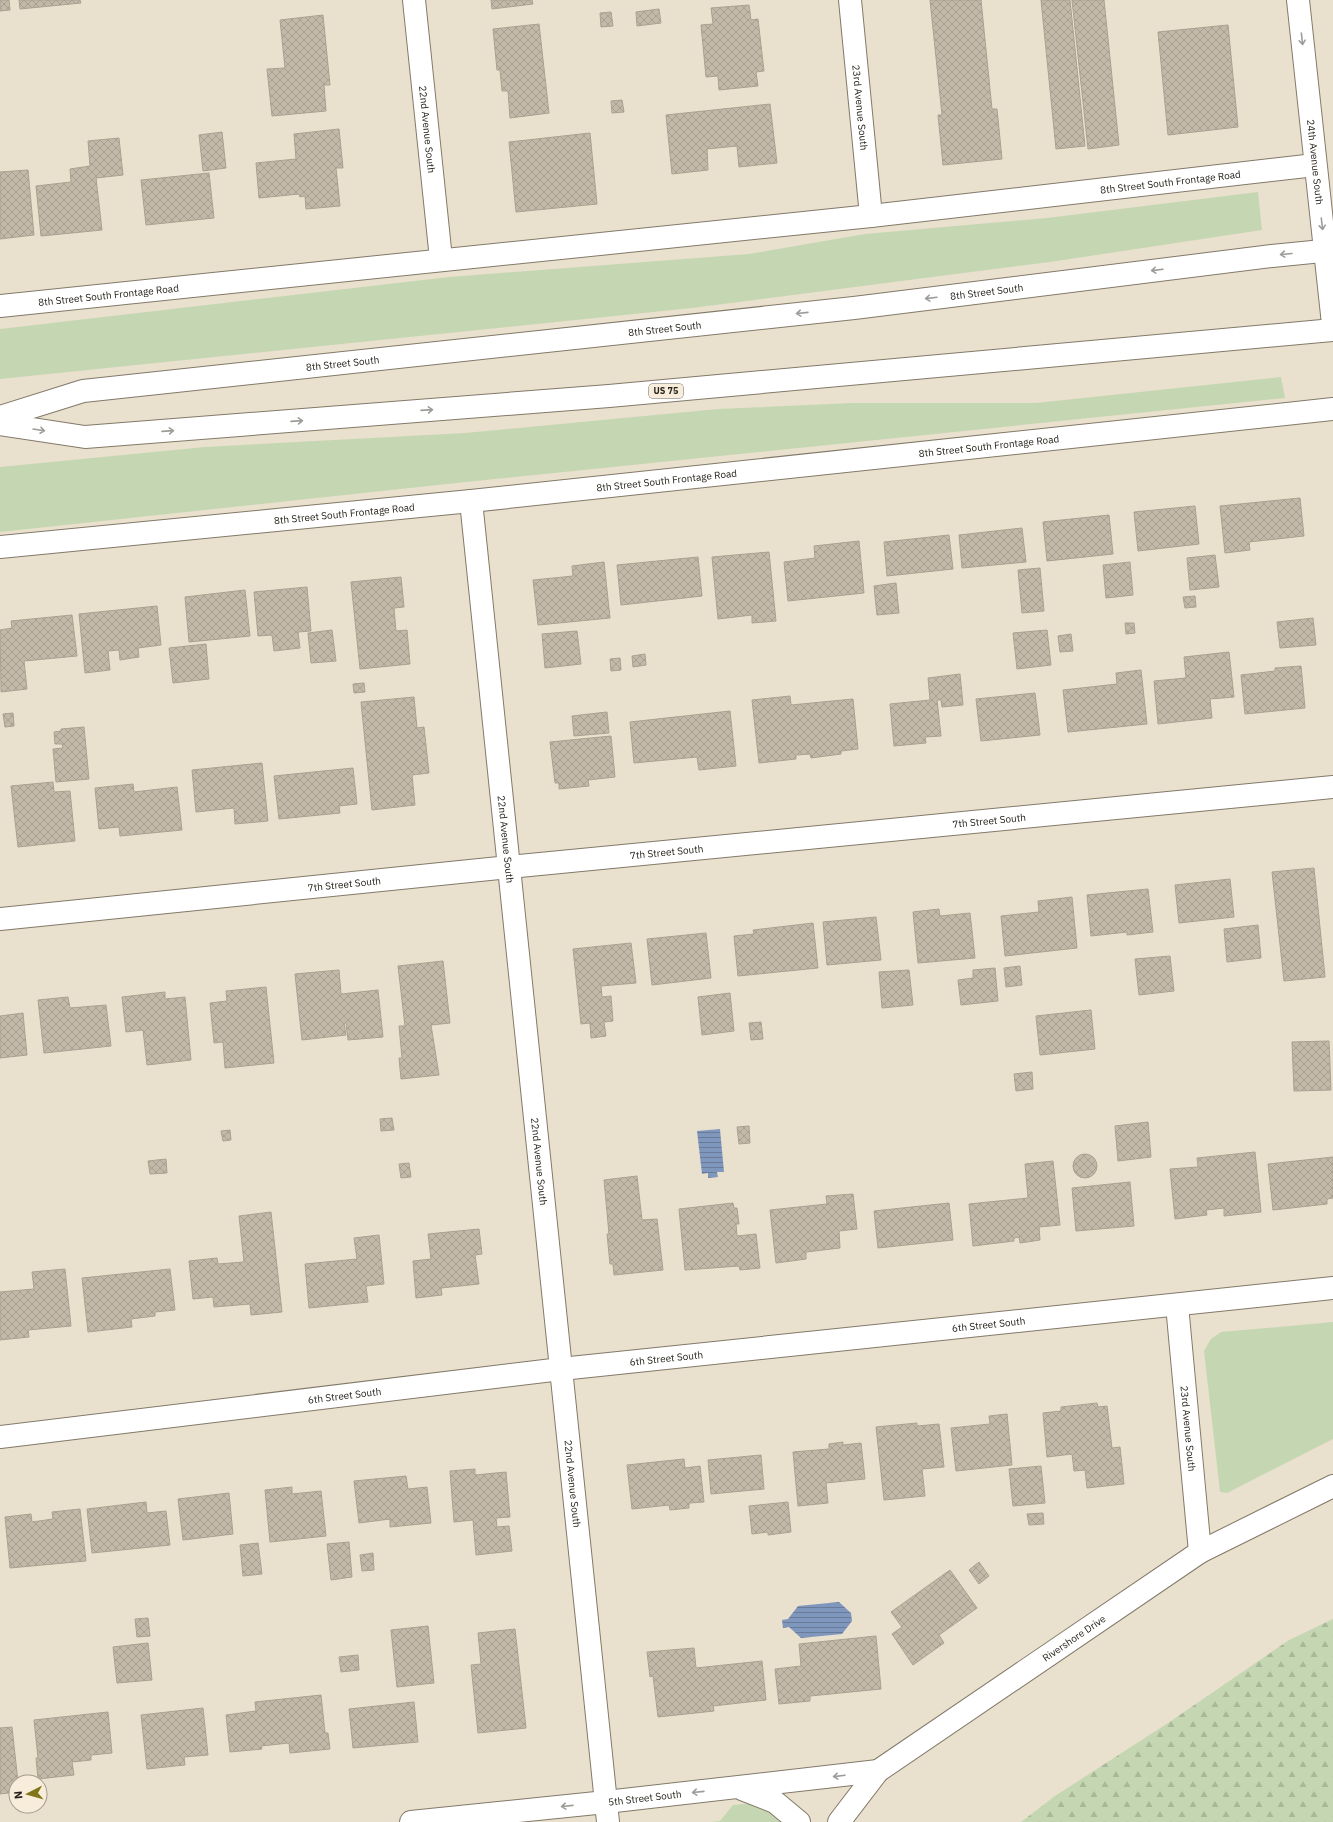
<svg xmlns="http://www.w3.org/2000/svg" width="1333" height="1822" font-family="'IBM Plex Sans',sans-serif">
  <style>
    .green { fill: #c5d7b2 }
    .forest { fill: url(#forest-firs) }
    .water { fill: url(#water-rules) }
    .building { fill: url(#building-cross-hatch); stroke: #aba190 }
    .lines { fill: none; stroke-linecap: round; stroke-linejoin: round }
    .minor-casing { stroke: #827969; stroke-width: 24 }
    .major-casing { stroke: #827969; stroke-width: 24 }
    .minor { stroke: #fff; stroke-width: 22 }
    .major { stroke: #fff; stroke-width: 22 }
    .oneway { stroke: #9d9c98 }
    .labels { text-anchor: middle; stroke-width: 3.5; stroke-linejoin: round; paint-order: stroke }
    .shield { fill: #f8eddb; stroke: #655f55; stroke-width: 1 }
    .shield-label { font-size: 9px; font-weight: bold; fill: #26221b }
    .street-label { font-size: 10px; fill: #26221b; stroke: #f8eddb }
  </style>
  <defs>
    <pattern id="forest-firs" width="22" height="20" patternUnits="userSpaceOnUse"><rect width="22" height="20" fill="#c5d7b2"/><path d="M5 1l3.5 6h-7zM16 11l3.5 6h-7z" fill="#a9b898"/></pattern>
    <pattern id="water-rules" width="6" height="5" patternUnits="userSpaceOnUse"><rect width="6" height="5" fill="#8097bd"/><path d="M0 2.5h6" fill="none" stroke="#697b99"/></pattern>
    <pattern id="building-cross-hatch" width="8" height="8" patternUnits="userSpaceOnUse"><rect width="8" height="8" fill="#c3b9a8"/><path d="M0 0l8 8M0 8l8-8" fill="none" stroke="#a79f90"/></pattern>
  </defs>
  <rect width="100%" height="100%" fill="#eae0ce"/>
  <g class="green">
    <path d="M1258 192 1262 230 1050 262 692 308 0 379V329L449 277 749 254 865 234 1047 218Z"/>
    <path d="M1281 377 1285 398 447 484 0 532V467L205 447 465 433 718 409 853 403H1036Z"/>
    <path d="M1333 1322V1439L1227 1493 1220 1492 1204 1351 1211 1339 1221 1332Z"/>
    <path d="M755 1803 788 1822H711L720 1821 733 1805Z"/>
  </g>
  <path class="forest" d="M1333 1619V1822H1021L1055 1796 1168 1723 1289 1640Z"/>
  <g class="water">
    <path d="M720 1129 724 1172H717L718 1177 708 1178V1173L702 1174 697 1131Z"/>
    <path d="M839 1602 851 1613 852 1621 842 1634 801 1638 789 1627 783 1628 782 1620 788 1619 798 1606Z"/>
  </g>
  <g class="building">
    <path d="M0 0H9L10 10 0 11Z"/>
    <path d="M19 0H80L81 3 20 9Z"/>
    <path d="M491 0H532L533 4 492 9Z"/>
    <path d="M930 0H981L992 109H997L1002 159 943 165 938 115H942Z"/>
    <path d="M1041 0H1070L1085 146 1056 149Z"/>
    <path d="M1072 0H1104L1119 145 1088 149Z"/>
    <path d="M749 5 751 20 758 19 764 71 756 72 758 86 719 90 718 76 706 77 701 25 713 24 711 8Z"/>
    <path d="M659 9 661 23 637 26 636 12Z"/>
    <path d="M611 12 613 26 601 27 600 13Z"/>
    <path d="M323 15 330 85H324L326 111 272 116 267 69 285 68 280 20Z"/>
    <path d="M539 24 549 113 510 118 508 91H502L500 70H497L493 29Z"/>
    <path d="M1228 25 1238 127 1168 135 1158 32Z"/>
    <path d="M622 100 624 112 612 113 611 101Z"/>
    <path d="M770 104 777 163 739 167 737 146 707 149 708 170 672 174 666 115Z"/>
    <path d="M339 129 343 168H336L340 206 306 209 305 196 300 197 299 194 259 198 256 163 296 159 294 134Z"/>
    <path d="M222 132 226 168 203 171 199 135Z"/>
    <path d="M590 133 597 204 516 212 509 142Z"/>
    <path d="M119 138 123 175 96 178 102 230 41 236 36 186 71 182 70 169 90 166 88 141Z"/>
    <path d="M28 170 34 235 0 239V172Z"/>
    <path d="M209 173 214 218 146 225 141 180Z"/>
    <path d="M1300 498 1304 536 1249 542 1250 550 1225 553 1220 506Z"/>
    <path d="M1195 506 1199 544 1138 551 1134 512Z"/>
    <path d="M1109 515 1113 554 1047 561 1043 522Z"/>
    <path d="M1022 528 1026 562 962 568 959 535Z"/>
    <path d="M949 535 953 569 887 576 884 542Z"/>
    <path d="M859 541 864 593 788 601 784 562 815 558 814 546Z"/>
    <path d="M769 552 776 621 752 623V615L718 619 712 557Z"/>
    <path d="M1215 555 1219 587 1190 590 1187 558Z"/>
    <path d="M698 557 702 596 621 605 617 565Z"/>
    <path d="M604 562 610 618 538 625 533 580 573 576 572 566Z"/>
    <path d="M1130 562 1133 595 1106 598 1103 565Z"/>
    <path d="M1040 568 1044 611 1022 613 1018 570Z"/>
    <path d="M401 577 404 607 394 608 396 631 407 630 410 664 360 669 351 582Z"/>
    <path d="M896 583 899 613 877 615 874 586Z"/>
    <path d="M307 587 311 631 298 632 300 648 274 651 272 635 258 636 254 592Z"/>
    <path d="M245 590 250 636 189 642 185 597Z"/>
    <path d="M1195 596 1196 607 1185 608 1183 597Z"/>
    <path d="M157 606 161 645 138 648 139 657 120 660 119 650 108 651 110 670 85 673 79 614Z"/>
    <path d="M72 615 77 656 24 661 27 689 1 692 0 630 12 628 11 621Z"/>
    <path d="M1313 618 1316 645 1280 648 1277 622Z"/>
    <path d="M1125 623H1134L1135 633 1126 634Z"/>
    <path d="M332 630 336 661 311 663 308 633Z"/>
    <path d="M1047 630 1051 665 1017 669 1013 633Z"/>
    <path d="M577 631 581 664 545 668 542 634Z"/>
    <path d="M1071 634 1073 651 1060 652 1058 636Z"/>
    <path d="M206 644 209 679 173 683 169 648Z"/>
    <path d="M1229 652 1234 697 1210 699 1212 718 1158 724 1154 681 1186 678 1184 657Z"/>
    <path d="M645 654 646 665 633 667 632 656Z"/>
    <path d="M620 658 621 670 611 671 610 659Z"/>
    <path d="M1301 666 1305 708 1245 714 1241 675 1275 671V668Z"/>
    <path d="M1141 670 1147 724 1068 732 1063 690 1117 684 1116 673Z"/>
    <path d="M960 674 963 705 942 707 941 700H937L941 736 925 737 926 743 894 746 890 704 930 700 928 678Z"/>
    <path d="M364 683 365 692 354 693 353 684Z"/>
    <path d="M1035 693 1040 735 981 741 976 699Z"/>
    <path d="M790 696 791 705 853 699 858 749 841 751V754L811 758 810 754 796 755V759L759 763 752 700Z"/>
    <path d="M414 697 417 728 424 727 429 773 412 775 415 805 372 810 361 702Z"/>
    <path d="M730 711 736 766 699 770 697 757 634 763 630 722Z"/>
    <path d="M607 712 609 733 574 736 572 716Z"/>
    <path d="M13 713 14 726 5 727 3 714Z"/>
    <path d="M84 727 89 779 56 782 53 749 63 748 62 744H55L54 732 61 731V729Z"/>
    <path d="M611 736 615 777 588 780 589 786 559 789V783H555L550 742Z"/>
    <path d="M262 763 268 821 235 824 234 808 196 812 192 770Z"/>
    <path d="M353 768 357 804 339 806 340 813 279 819 274 776Z"/>
    <path d="M53 782 54 792 70 791 75 841 18 847 11 786Z"/>
    <path d="M133 784 134 792 177 787 182 830 120 836 119 827 99 829 95 788Z"/>
    <path d="M1314 868 1325 977 1284 981 1272 872Z"/>
    <path d="M1230 879 1234 917 1179 923 1175 885Z"/>
    <path d="M1148 889 1153 932 1127 935V932L1091 936 1087 895Z"/>
    <path d="M1072 897 1077 948 1005 956 1001 916 1039 912 1038 901Z"/>
    <path d="M939 909 940 916 970 913 975 958 918 963 913 912Z"/>
    <path d="M876 917 881 960 827 965 823 922Z"/>
    <path d="M813 923 818 968 738 976 734 936 754 934 753 930Z"/>
    <path d="M1258 925 1261 958 1227 962 1224 929Z"/>
    <path d="M706 933 711 978 652 985 647 939Z"/>
    <path d="M631 943 636 983 601 986 602 997 611 996 613 1021 604 1022 606 1036 591 1038 590 1023 581 1024 573 949Z"/>
    <path d="M1170 956 1174 991 1139 995 1135 959Z"/>
    <path d="M443 961 450 1023 431 1025 439 1075 401 1079 399 1058H402L399 1026H405L398 966Z"/>
    <path d="M1020 966 1022 985 1006 987 1004 968Z"/>
    <path d="M995 968 998 1001 961 1005 958 980 973 978V970Z"/>
    <path d="M339 970 341 994 378 990 383 1037 348 1040 346 1023H344L346 1035 302 1040 295 974Z"/>
    <path d="M909 970 913 1005 882 1008 879 972Z"/>
    <path d="M266 987 274 1063 225 1068 223 1042 214 1043 210 1003 227 1001 226 991Z"/>
    <path d="M165 992V999L185 997 191 1060 147 1065 143 1030 126 1032 122 997Z"/>
    <path d="M730 993 734 1031 702 1035 698 997Z"/>
    <path d="M68 997 70 1008 106 1005 111 1046 44 1053 38 1000Z"/>
    <path d="M1091 1010 1095 1049 1040 1055 1036 1016Z"/>
    <path d="M23 1013 27 1055 0 1058V1016Z"/>
    <path d="M761 1022 763 1039 751 1040 749 1023Z"/>
    <path d="M1329 1041 1331 1090 1294 1091 1292 1042Z"/>
    <path d="M1032 1072 1033 1089 1016 1091 1014 1074Z"/>
    <path d="M392 1118 394 1130 381 1131 380 1119Z"/>
    <path d="M1148 1122 1151 1157 1118 1161 1115 1126Z"/>
    <path d="M749 1126 750 1143 739 1144 737 1127Z"/>
    <path d="M230 1130 231 1140 223 1141 221 1131Z"/>
    <path d="M1255 1152 1261 1212 1224 1216V1208L1206 1210 1207 1215 1175 1219 1170 1169 1198 1167 1197 1158Z"/>
    <circle cx="1085" cy="1166" r="12"/>
    <path d="M1333 1157V1198L1327 1199V1204L1273 1210 1268 1164Z"/>
    <path d="M166 1159 167 1173 150 1174 148 1161Z"/>
    <path d="M1053 1161 1060 1225 1039 1227 1040 1240 1020 1243 1019 1237 1014 1238V1241L973 1246 969 1204 1028 1198 1025 1164Z"/>
    <path d="M409 1163 411 1177 401 1178 399 1164Z"/>
    <path d="M637 1176 642 1220 657 1219 663 1270 614 1275 613 1264H610L607 1234H609L604 1180Z"/>
    <path d="M1130 1182 1134 1226 1076 1231 1072 1188Z"/>
    <path d="M853 1194 857 1229 839 1231 840 1248 806 1252V1259L776 1263 770 1210 827 1204 826 1196Z"/>
    <path d="M733 1203 734 1208H737L739 1224H736L737 1236 756 1234 760 1268 740 1270 739 1266 685 1270 679 1209Z"/>
    <path d="M949 1203 953 1240 878 1248 874 1211Z"/>
    <path d="M271 1212 282 1312 251 1315 250 1304 214 1307 213 1297 193 1299 189 1261 217 1258 218 1264 244 1262 239 1216Z"/>
    <path d="M479 1229 482 1254 475 1255 479 1284 441 1288 442 1295 416 1298 413 1261 431 1259 428 1234Z"/>
    <path d="M379 1235 384 1284 366 1286 368 1302 309 1308 305 1264 357 1259 354 1238Z"/>
    <path d="M65 1269 71 1326 28 1330 29 1337 0 1340V1292L34 1289 32 1272Z"/>
    <path d="M170 1269 175 1310 155 1312V1316L131 1319 132 1327 88 1332 82 1278Z"/>
    <path d="M1097 1403 1098 1407 1107 1406 1112 1448 1120 1447 1124 1484 1087 1488 1085 1470 1074 1471 1072 1454 1047 1457 1043 1413 1061 1411V1407Z"/>
    <path d="M1007 1414 1012 1465 956 1471 951 1428 990 1424 989 1416Z"/>
    <path d="M917 1423V1426L939 1424 944 1467 922 1469 925 1496 884 1500 876 1427Z"/>
    <path d="M843 1442V1445L861 1443 865 1479 826 1483 828 1503 798 1506 793 1452 829 1449V1444Z"/>
    <path d="M761 1455 764 1489 711 1494 708 1460Z"/>
    <path d="M684 1459 685 1468 700 1466 704 1502 689 1503V1508L670 1510 669 1505 632 1509 627 1465Z"/>
    <path d="M1041 1466 1045 1503 1013 1506 1009 1469Z"/>
    <path d="M475 1469V1475L506 1472 510 1517 496 1518 497 1527 509 1526 512 1551 476 1555 473 1520 454 1522 450 1471Z"/>
    <path d="M406 1476 408 1489 427 1487 431 1523 390 1527V1519L359 1523 354 1481Z"/>
    <path d="M292 1487V1494L321 1491 326 1536 270 1542 265 1490Z"/>
    <path d="M229 1493 233 1534 183 1540 178 1499Z"/>
    <path d="M146 1502 147 1513 166 1511 170 1545 92 1553 87 1509Z"/>
    <path d="M788 1502 791 1532 768 1535V1532L752 1534 749 1506Z"/>
    <path d="M80 1509 86 1561 10 1568 5 1517 31 1514 32 1522 53 1519 52 1512Z"/>
    <path d="M1043 1513 1044 1524 1029 1525 1027 1514Z"/>
    <path d="M349 1542 352 1577 331 1580 327 1544Z"/>
    <path d="M258 1543 262 1574 243 1576 240 1545Z"/>
    <path d="M373 1553 374 1570 362 1571 360 1555Z"/>
    <path d="M979 1562 989 1576 979 1584 969 1570Z"/>
    <path d="M950 1570 977 1608 939 1635 944 1643 913 1665 892 1634 902 1627 891 1612Z"/>
    <path d="M148 1618 150 1636 137 1637 135 1619Z"/>
    <path d="M428 1626 434 1683 397 1687 391 1630Z"/>
    <path d="M515 1629 526 1728 478 1733 471 1665 481 1664 478 1633Z"/>
    <path d="M876 1636 881 1689 810 1696V1701L779 1704 775 1669 801 1666 799 1644Z"/>
    <path d="M148 1643 152 1680 117 1683 113 1647Z"/>
    <path d="M694 1648 696 1668 762 1661 766 1700 713 1706 714 1711 658 1717 653 1676 650 1677 647 1652Z"/>
    <path d="M358 1655 359 1670 341 1672 339 1657Z"/>
    <path d="M321 1695 325 1733H328L330 1749 290 1753 289 1743 261 1746 262 1749 230 1752 226 1715 256 1711 255 1702Z"/>
    <path d="M414 1702 418 1742 353 1748 349 1709Z"/>
    <path d="M203 1708 208 1755 184 1757 185 1765 147 1769 141 1715Z"/>
    <path d="M108 1712 112 1753 91 1755V1760L72 1762 74 1775 38 1779 36 1758H38L34 1720Z"/>
    <path d="M12 1727 18 1782H16V1792L0 1794V1728Z"/>
  </g>
  <g class="lines">
    <defs>
      <g id="minor">
        <path id="s1" d="M414 0 441 259"/>
        <path id="s2" d="M850 0 871 216"/>
        <path id="s3" d="M1298 0 1333 324"/>
        <path id="s4" d="M0 306 871 216 1315 165"/>
        <path id="s5" d="M471 501 608 1822"/>
        <path id="s6" d="M0 547 471 501 1333 409"/>
        <path id="s7" d="M0 919 509 867 1333 787"/>
        <path id="s8" d="M1177 1305 1200 1552"/>
        <path id="s9" d="M0 1437 561 1369 1333 1288"/>
        <path d="M742 1789 775 1802 799 1822"/>
        <path id="s10" d="M411 1822 606 1802 878 1771"/>
        <path id="s11" d="M839 1822 878 1771 1200 1552 1333 1486"/>
      </g>
      <g id="major">
        <path id="s12" d="M0 417 83 391 854 308 1272 256 1333 250"/>
        <path d="M0 424 85 437 609 396 1333 330"/>
      </g>
    </defs>
    <use href="#minor" class="minor-casing"/>
    <use href="#major" class="major-casing"/>
    <use href="#minor" class="minor"/>
    <use href="#major" class="major"/>
  </g>
  <defs><path id="oneway-shaft" d="M-6 0H5M1.5-3L5.5 0L1.5 3" fill="none" stroke-width="1.6" stroke-linecap="round" stroke-linejoin="round"/></defs>
  <g class="oneway">
    <use href="#oneway-shaft" transform="translate(1302 39) rotate(84)"/>
    <use href="#oneway-shaft" transform="translate(1322 224) rotate(83)"/>
    <use href="#oneway-shaft" transform="translate(1286 254) rotate(175)"/>
    <use href="#oneway-shaft" transform="translate(1157 270) rotate(173)"/>
    <use href="#oneway-shaft" transform="translate(931 298) rotate(173)"/>
    <use href="#oneway-shaft" transform="translate(802 313) rotate(174)"/>
    <use href="#oneway-shaft" transform="translate(427 410) rotate(-4)"/>
    <use href="#oneway-shaft" transform="translate(297 421) rotate(-4)"/>
    <use href="#oneway-shaft" transform="translate(39 430) rotate(9)"/>
    <use href="#oneway-shaft" transform="translate(168 431) rotate(-4)"/>
    <use href="#oneway-shaft" transform="translate(839 1776) rotate(173)"/>
    <use href="#oneway-shaft" transform="translate(698 1792) rotate(174)"/>
    <use href="#oneway-shaft" transform="translate(567 1806) rotate(174)"/>
  </g>
  <g class="labels">
    <rect class="shield" x="649" y="384" width="34" height="14" rx="3"/>
    <g class="shield-label">
      <text x="666" y="394">US 75</text>
    </g>
    <g class="street-label">
      <text dy="4" stroke="none"><textPath href="#s2" startOffset="108">23rd Avenue South</textPath></text>
      <text dy="4" stroke="none"><textPath href="#s1" startOffset="130">22nd Avenue South</textPath></text>
      <text dy="4" stroke="none"><textPath href="#s3" startOffset="163">24th Avenue South</textPath></text>
      <text dy="4" stroke="none"><textPath href="#s4" startOffset="1177">8th Street South Frontage Road</textPath></text>
      <text dy="4" stroke="none"><textPath href="#s12" startOffset="996">8th Street South</textPath></text>
      <text dy="4" stroke="none"><textPath href="#s4" startOffset="109">8th Street South Frontage Road</textPath></text>
      <text dy="4" stroke="none"><textPath href="#s12" startOffset="672">8th Street South</textPath></text>
      <text dy="4" stroke="none"><textPath href="#s12" startOffset="348">8th Street South</textPath></text>
      <text dy="4" stroke="none"><textPath href="#s6" startOffset="994">8th Street South Frontage Road</textPath></text>
      <text dy="4" stroke="none"><textPath href="#s6" startOffset="670">8th Street South Frontage Road</textPath></text>
      <text dy="4" stroke="none"><textPath href="#s6" startOffset="346">8th Street South Frontage Road</textPath></text>
      <text dy="4" stroke="none"><textPath href="#s7" startOffset="994">7th Street South</textPath></text>
      <text dy="4" stroke="none"><textPath href="#s5" startOffset="340">22nd Avenue South</textPath></text>
      <text dy="4" stroke="none"><textPath href="#s7" startOffset="670">7th Street South</textPath></text>
      <text dy="4" stroke="none"><textPath href="#s7" startOffset="346">7th Street South</textPath></text>
      <text dy="4" stroke="none"><textPath href="#s5" startOffset="664">22nd Avenue South</textPath></text>
      <text dy="4" stroke="none"><textPath href="#s9" startOffset="995">6th Street South</textPath></text>
      <text dy="4" stroke="none"><textPath href="#s9" startOffset="671">6th Street South</textPath></text>
      <text dy="4" stroke="none"><textPath href="#s9" startOffset="347">6th Street South</textPath></text>
      <text dy="4" stroke="none"><textPath href="#s8" startOffset="124">23rd Avenue South</textPath></text>
      <text dy="4" stroke="none"><textPath href="#s5" startOffset="988">22nd Avenue South</textPath></text>
      <text dy="4" stroke="none"><textPath href="#s11" startOffset="301">Rivershore Drive</textPath></text>
      <text dy="4" stroke="none"><textPath href="#s10" startOffset="235">5th Street South</textPath></text>
    </g>
  </g>
  <g transform="translate(28 1794) rotate(264)"><circle r="19" fill="#f8eddb" stroke="#a49c8e"/>
  <path d="M0-3L7 15L0 10L-7 15Z" fill="#807519"/>
  <text y="-6" font-size="11" font-weight="bold" text-anchor="middle" fill="#26221b">N</text>
  </g>
</svg>
